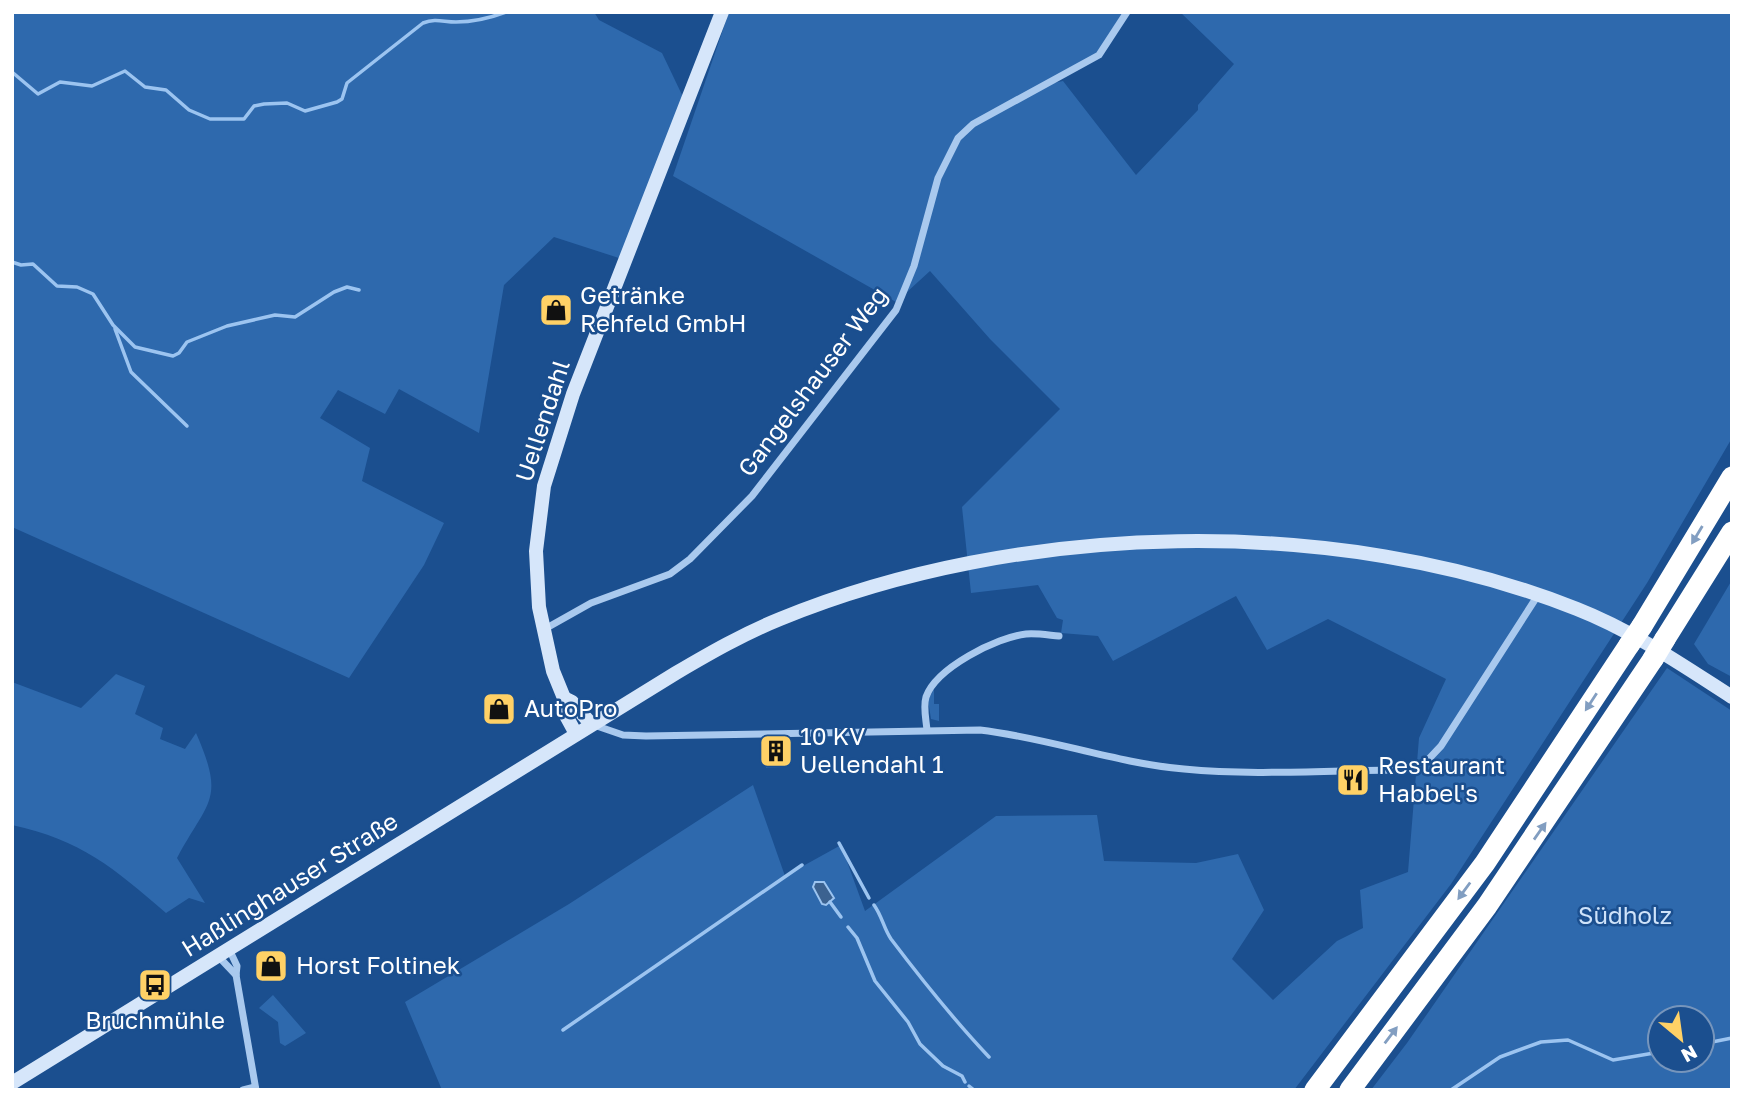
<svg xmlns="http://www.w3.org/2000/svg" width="1744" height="1102" font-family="'Golos Text',sans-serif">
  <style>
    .green { fill: #2e69ad; fill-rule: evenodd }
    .water { fill: #3c6290; stroke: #9cc4f0; stroke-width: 2 }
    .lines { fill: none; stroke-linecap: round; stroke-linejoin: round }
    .stream { stroke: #9cc4f0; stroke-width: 3.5 }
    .street { stroke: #a9c9ee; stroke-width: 7 }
    .secondary { stroke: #d6e6fa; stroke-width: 14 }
    .highway { stroke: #fff; stroke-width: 21 }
    .highway-bridge { stroke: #fff; stroke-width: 21 }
    .oneway { fill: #829ec1 }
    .labels { text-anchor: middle; stroke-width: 5; stroke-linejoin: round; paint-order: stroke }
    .poi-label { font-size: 24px; fill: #fff; stroke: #1b4f8f; text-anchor: start }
    .street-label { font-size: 24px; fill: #fff; stroke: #1b4f8f }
    .park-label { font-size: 24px; fill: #cfe3fa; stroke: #1b4f8f }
  </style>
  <rect width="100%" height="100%" fill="#1b4f8f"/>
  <g class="green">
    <path d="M12 12H594L599 20 662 53 683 97 622 259 554 237 504 285 479 433 399 389 385 414 338 390 320 418 370 448 362 481 444 523 424 565 349 678 12 527Z"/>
    <path d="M729 12H1123L1097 53 1044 85 1063 81 1136 175 1198 110V105L1234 64 1180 12H1732V438L1647 583 1451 884 1294 1090H442L405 1002 569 904 753 785 785 876 841 845 865 911 996 816 1097 815 1104 861 1196 863 1238 854 1264 910 1232 959 1273 1000 1337 941 1363 928 1360 890 1408 872 1419 738 1446 679 1328 619 1267 650 1236 596 1113 661 1098 636 1061 633 1063 620 1057 618 1038 585 971 593 962 507 1060 409 990 339 930 271 896 302 673 176Z"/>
    <path d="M1732 580V677L1708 664 1694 644Z"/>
    <path d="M1667 668 1732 711V1090H1371L1407 1043ZM1660 1018H1702V1060H1660Z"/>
    <path d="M116 674 145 686 135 714 163 728 160 739 185 749 196 733C226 801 208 800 177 858L205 903 189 898 166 913C114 868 81 840 12 825V682L81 708Z"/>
    <path d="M934 689V704H939V721L931 719 928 700Z"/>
    <path d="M784 742V767L766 768 765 743Z"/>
    <path d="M273 995 306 1033 285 1046 280 1043 278 1022 259 1008Z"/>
  </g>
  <path class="water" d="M815 882H824L834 898 826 905 822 904 813 887Z"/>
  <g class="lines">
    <g class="stream">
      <path d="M12 72 38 94 60 82 92 86 125 71 145 87 166 90 189 110 210 119H244L254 106 264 104 287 103 305 111 337 102 342 99 347 83 423 23C436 18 443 22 456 22 473 22 490 18 506 12"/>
      <path d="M12 262 21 265 33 264 57 286 77 287 93 294 113 325 135 347 173 356 179 353 187 342 227 326 275 315 295 317 334 292 347 287 359 290"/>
      <path d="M115 329 131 372 187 426"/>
      <path d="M839 843 869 898"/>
      <path d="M830 902 841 917"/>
      <path d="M874 905C882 916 884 929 891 939 922 980 954 1020 989 1057"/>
      <path d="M848 927 857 938 875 981 908 1022 920 1044 943 1066 962 1076 965 1082"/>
      <path d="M563 1030 802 865"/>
      <path d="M1702 1044 1732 1038"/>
      <path d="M969 1086 974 1090"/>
      <path d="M1451 1090 1500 1057 1541 1042 1568 1040 1613 1060 1660 1052"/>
    </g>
    <g class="street">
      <path d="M543 630 591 603 670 574 690 559 752 496 896 310 914 266 938 178 958 138 973 124 1099 55 1127 12"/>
      <path d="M591 724 623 735 646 736 980 730C1049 738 1115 763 1184 769 1256 776 1330 770 1402 770L1425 763 1441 746 1538 595"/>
      <path d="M927 730C926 719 923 707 926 697 936 668 997 637 1026 634 1036 633 1048 635 1059 636"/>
      <path d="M229 949 237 966 236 975 256 1090"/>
      <path d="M218 956 236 975"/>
      <path d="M243 1090 255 1087"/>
    </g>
    <g class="secondary">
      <path d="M564 698 572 702 591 724"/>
      <path d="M576 734 564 712V698L553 671 539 607 536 551 544 486 573 394 722 12"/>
      <path d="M12 1083 676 673C710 653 743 634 780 619 1018 521 1337 513 1577 609 1633 631 1682 665 1732 697"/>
    </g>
    <g class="highway">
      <path d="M1642 626 1732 477"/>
      <path d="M1665 639 1732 532"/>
      <path d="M1315 1090 1485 863 1629 645"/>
      <path d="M1350 1090 1487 906 1653 659"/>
    </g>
    <g class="highway-bridge">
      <path d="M1629 645 1642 626"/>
      <path d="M1653 659 1665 639"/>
    </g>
  </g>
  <defs><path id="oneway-solid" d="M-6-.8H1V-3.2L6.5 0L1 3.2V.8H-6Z" transform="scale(1.75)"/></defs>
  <g class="oneway">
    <use href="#oneway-solid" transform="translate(1697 535) rotate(121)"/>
    <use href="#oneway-solid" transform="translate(1591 702) rotate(123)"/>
    <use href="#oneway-solid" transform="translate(1540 831) rotate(-55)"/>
    <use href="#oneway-solid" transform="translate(1464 891) rotate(126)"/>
    <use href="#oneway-solid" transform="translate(1391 1035) rotate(-53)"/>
  </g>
  <defs>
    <symbol id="shop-square" viewBox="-11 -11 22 22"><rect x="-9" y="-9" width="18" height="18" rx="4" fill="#ffd166" stroke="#1b4f8f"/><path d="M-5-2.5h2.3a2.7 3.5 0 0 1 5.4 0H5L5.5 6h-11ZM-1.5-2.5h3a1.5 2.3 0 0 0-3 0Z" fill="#111"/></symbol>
    <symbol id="building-square" viewBox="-11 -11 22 22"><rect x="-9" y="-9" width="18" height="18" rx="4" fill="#ffd166" stroke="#1b4f8f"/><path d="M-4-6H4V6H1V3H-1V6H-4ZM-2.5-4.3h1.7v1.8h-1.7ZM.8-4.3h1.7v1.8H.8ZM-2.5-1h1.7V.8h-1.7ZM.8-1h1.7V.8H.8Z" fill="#111"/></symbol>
    <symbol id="restaurant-square" viewBox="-11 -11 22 22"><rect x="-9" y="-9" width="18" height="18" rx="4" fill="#ffd166" stroke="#1b4f8f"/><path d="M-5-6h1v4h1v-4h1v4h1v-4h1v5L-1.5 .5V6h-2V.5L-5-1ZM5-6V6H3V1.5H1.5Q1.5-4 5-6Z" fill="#111"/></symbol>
    <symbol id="bus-square" viewBox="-11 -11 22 22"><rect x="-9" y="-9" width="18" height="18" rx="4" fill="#ffd166" stroke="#1b4f8f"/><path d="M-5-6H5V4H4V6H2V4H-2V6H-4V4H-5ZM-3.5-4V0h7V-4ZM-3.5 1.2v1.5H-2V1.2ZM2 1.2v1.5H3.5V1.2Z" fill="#111"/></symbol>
  </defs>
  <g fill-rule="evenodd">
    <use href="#shop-square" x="537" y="291" width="38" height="38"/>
    <use href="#shop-square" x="480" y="690" width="38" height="38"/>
    <use href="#building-square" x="757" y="732" width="38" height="38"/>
    <use href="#restaurant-square" x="1334" y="761" width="38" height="38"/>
    <use href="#shop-square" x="252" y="947" width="38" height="38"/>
    <use href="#bus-square" x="136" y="966" width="38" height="38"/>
  </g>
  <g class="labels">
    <g class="poi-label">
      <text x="580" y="304">Getränke<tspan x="580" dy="28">Rehfeld GmbH</tspan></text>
      <text x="524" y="717">AutoPro</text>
      <text x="800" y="745">10 KV<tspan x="800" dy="28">Uellendahl 1</tspan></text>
      <text x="1378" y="774">Restaurant<tspan x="1378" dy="28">Habbel's</tspan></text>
      <text x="296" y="974">Horst Foltinek</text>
      <text x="155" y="1029" text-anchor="middle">Bruchmühle</text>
    </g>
    <g class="street-label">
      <text transform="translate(813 382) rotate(-53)" y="8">Gangelshauser Weg</text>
      <text transform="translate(543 421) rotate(-72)" y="8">Uellendahl</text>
      <text transform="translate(290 885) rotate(-32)" y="8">Haßlinghauser Straße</text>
    </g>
    <g class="park-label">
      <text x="1625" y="924">Südholz</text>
    </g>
  </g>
  <rect width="1744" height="1102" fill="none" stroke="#ffffff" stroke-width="28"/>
  <g transform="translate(1681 1039) rotate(151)"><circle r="33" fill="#1b4f8f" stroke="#7695bc" stroke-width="2"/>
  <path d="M0-5L12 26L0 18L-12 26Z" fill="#ffd166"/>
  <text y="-10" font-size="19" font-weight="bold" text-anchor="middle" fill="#ffffff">N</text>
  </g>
</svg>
